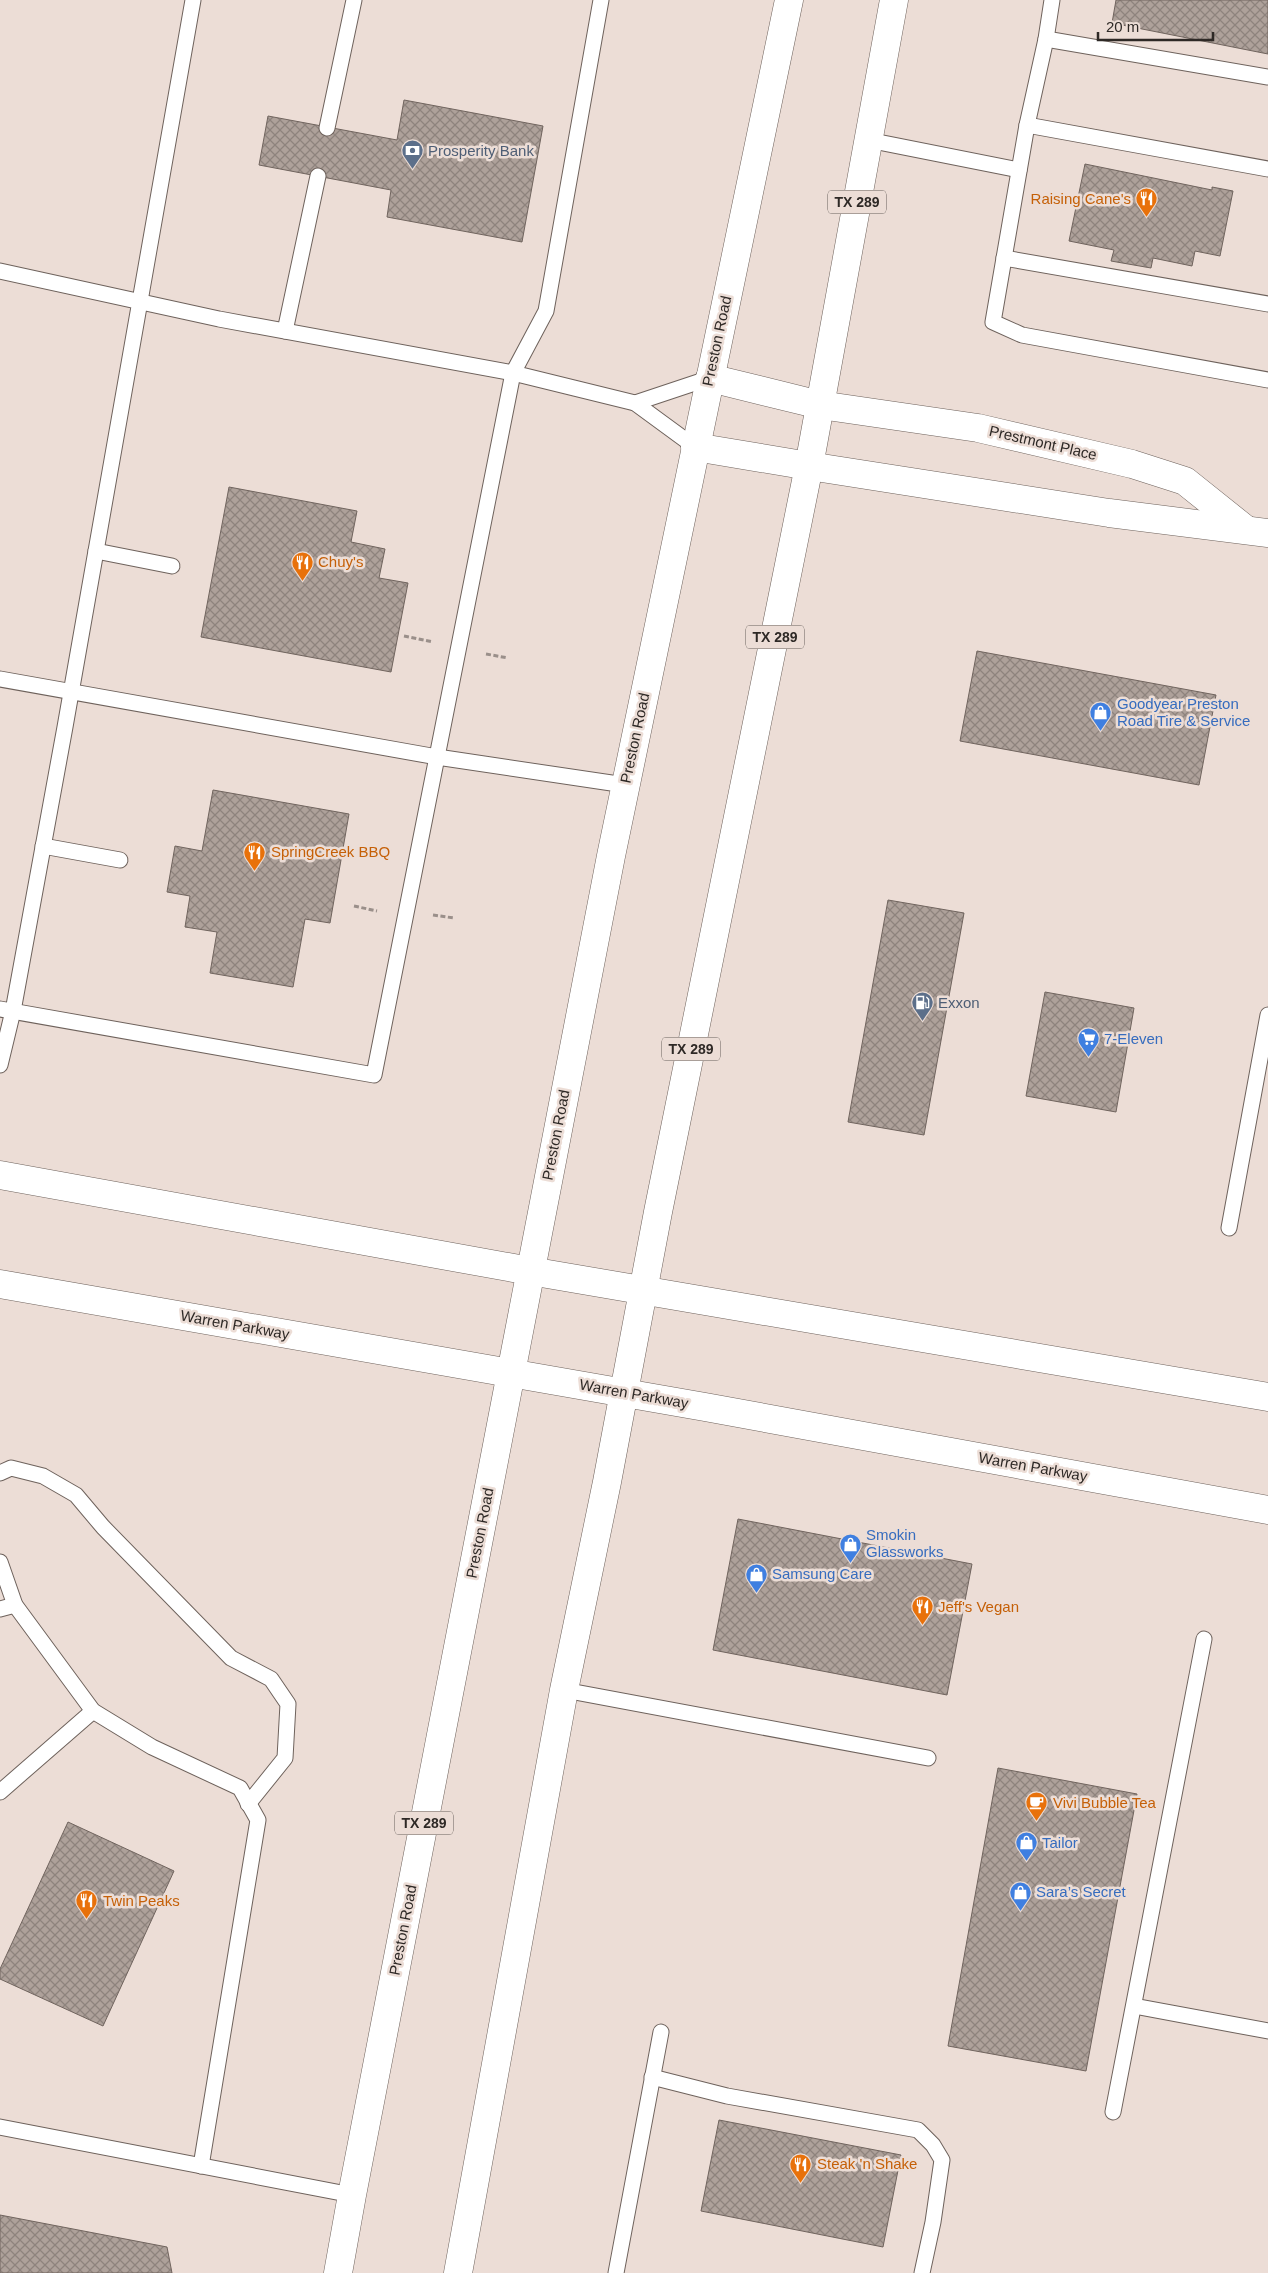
<svg xmlns="http://www.w3.org/2000/svg" width="1268" height="2273" font-family="Helvetica,sans-serif">
  <style>
    .building { fill: url(#building-cross-hatch); stroke: #70645e }
    .lines { fill: none; stroke-linecap: round; stroke-linejoin: round }
    .lane-casing { stroke: #6e625c; stroke-width: 17 }
    .street-casing { stroke: #6e625c; stroke-width: 29 }
    .secondary-casing { stroke: #6e625c; stroke-width: 29 }
    .primary-casing { stroke: #6e625c; stroke-width: 29 }
    .path { stroke: #9a8f8a; stroke-width: 3; stroke-dasharray: 5 2.5; stroke-linecap: butt }
    .lane { stroke: #fff; stroke-width: 15 }
    .street { stroke: #fff; stroke-width: 28 }
    .secondary { stroke: #fff; stroke-width: 28 }
    .primary { stroke: #fff; stroke-width: 28 }
    .labels { text-anchor: middle; stroke-width: 5; stroke-linejoin: round; paint-order: stroke }
    .shield { fill: #ecddd6; stroke: #675f5b; stroke-width: 1 }
    .shield-label { font-size: 14px; font-weight: bold; fill: #2e2926 }
    .service-label { font-size: 15px; fill: #4e5e75; stroke: #ecddd6; text-anchor: start }
    .food-label { font-size: 15px; fill: #c56008; stroke: #ecddd6; text-anchor: start }
    .street-label { font-size: 15px; fill: #2e2926; stroke: #ecddd6 }
    .shop-label { font-size: 15px; fill: #366cbe; stroke: #ecddd6; text-anchor: start }
  </style>
  <defs>
    <pattern id="building-cross-hatch" width="8" height="8" patternUnits="userSpaceOnUse" patternTransform="scale(1.25)"><rect width="8" height="8" fill="#aea19a"/><path d="M0 0l8 8M0 8l8-8" fill="none" stroke="#8e837d"/></pattern>
  </defs>
  <rect width="100%" height="100%" fill="#ecddd6"/>
  <g class="building">
    <path d="M1116 0H1268V54L1112 23Z"/>
    <path d="M404 100 543 126 522 242 387 217 391 190 259 165 268 116 397 140Z"/>
    <path d="M1085 164 1212 190V187L1233 191 1220 256 1195 251 1192 266 1153 258 1151 268 1111 261 1114 250 1069 241Z"/>
    <path d="M229 487 357 511 351 542 385 549 379 578 408 583 391 672 201 637Z"/>
    <path d="M977 651 1216 695 1199 785 960 741Z"/>
    <path d="M213 790 349 814 330 923 305 919 293 987 210 973 217 932 185 927 190 896 167 892 175 846 202 851Z"/>
    <path d="M888 900 964 913 924 1135 848 1122Z"/>
    <path d="M1045 992 1134 1008 1116 1112 1026 1096Z"/>
    <path d="M738 1519 972 1564 947 1695 713 1650Z"/>
    <path d="M998 1768 1137 1794 1086 2071 948 2046Z"/>
    <path d="M68 1822 174 1871 103 2026 0 1979V1969Z"/>
    <path d="M719 2120 901 2155 883 2247 701 2211Z"/>
    <path d="M0 2215 167 2247 172 2273H0Z"/>
  </g>
  <g class="lines">
    <defs>
      <g id="lane">
        <path d="M1052 0 1046 39 1027 125 993 322 1022 335 1268 380"/>
        <path d="M1046 39 1268 77"/>
        <path d="M1027 125 1268 169"/>
        <path d="M327 128 354 0"/>
        <path d="M868 140 1019 170"/>
        <path d="M1004 258 1268 304"/>
        <path d="M0 271 219 319 513 373 635 403 695 447"/>
        <path d="M285 331 318 176"/>
        <path d="M635 403 710 378"/>
        <path d="M96 551 172 566"/>
        <path d="M0 679 437 757 625 785"/>
        <path d="M43 846 120 860"/>
        <path d="M0 1009 374 1075 513 373 546 311 601 0"/>
        <path d="M0 1065 13 1011 65 727 193 0"/>
        <path d="M1229 1228 1268 1015"/>
        <path d="M0 1473 11 1468 43 1476 76 1495 103 1527 231 1658 271 1679 288 1704 285 1758 248 1804"/>
        <path d="M0 1562 15 1605 93 1711 152 1747 240 1788 258 1820 201 2166"/>
        <path d="M0 1609 15 1605"/>
        <path d="M564 1690 928 1758"/>
        <path d="M0 1792 93 1711"/>
        <path d="M1134 2006 1268 2031"/>
        <path d="M652 2077 727 2096 918 2130 933 2145 942 2160 933 2222 922 2273"/>
        <path d="M1113 2112 1204 1639"/>
        <path d="M0 2127 352 2195"/>
        <path d="M616 2273 661 2032"/>
      </g>
      <g id="street">
        <path d="M820 405 978 428 1132 464 1185 481 1245 529"/>
        <path d="M809 466 1109 513 1268 533"/>
      </g>
      <g id="secondary">
        <path d="M0 1175 530 1271 1268 1397"/>
        <path d="M0 1284 705 1407 1268 1510"/>
      </g>
      <g id="primary">
        <path d="M710 378 820 405"/>
        <path d="M695 447 809 466"/>
        <path d="M338 2273 352 2195 611 856 789 0"/>
        <path d="M458 2273 564 1690 607 1482 658 1212 809 466 894 0"/>
      </g>
    </defs>
    <use href="#lane" class="lane-casing"/>
    <use href="#street" class="street-casing"/>
    <use href="#secondary" class="secondary-casing"/>
    <use href="#primary" class="primary-casing"/>
    <g class="path">
      <path d="M404 636 433 642"/>
      <path d="M486 654 508 658"/>
      <path d="M354 906 377 911"/>
      <path d="M433 915 454 918"/>
    </g>
    <use href="#lane" class="lane"/>
    <use href="#street" class="street"/>
    <use href="#secondary" class="secondary"/>
    <use href="#primary" class="primary"/>
  </g>
  <defs>
    <symbol id="bank-pin" viewBox="-11 -11 22 30"><path d="M0 17L-7.5 6A9.5 9.5 0 1 1 7.5 6Z" fill="#5c6f8a" stroke="#ecddd6"/><path d="M-6-4H6V4H-6ZM0-2.3a2.3 2.3 0 1 0 0 4.6a2.3 2.3 0 1 0 0-4.6Z" fill="#fff"/></symbol>
    <symbol id="restaurant-pin" viewBox="-11 -11 22 30"><path d="M0 17L-7.5 6A9.5 9.5 0 1 1 7.5 6Z" fill="#e8710a" stroke="#ecddd6"/><path d="M-5-6h1v4h1v-4h1v4h1v-4h1v5L-1.5 .5V6h-2V.5L-5-1ZM5-6V6H3V1.5H1.5Q1.5-4 5-6Z" fill="#fff"/></symbol>
    <symbol id="shop-pin" viewBox="-11 -11 22 30"><path d="M0 17L-7.5 6A9.5 9.5 0 1 1 7.5 6Z" fill="#3f7fe0" stroke="#ecddd6"/><path d="M-5-2.5h2.3a2.7 3.5 0 0 1 5.4 0H5L5.5 6h-11ZM-1.5-2.5h3a1.5 2.3 0 0 0-3 0Z" fill="#fff"/></symbol>
    <symbol id="fuel-pin" viewBox="-11 -11 22 30"><path d="M0 17L-7.5 6A9.5 9.5 0 1 1 7.5 6Z" fill="#5c6f8a" stroke="#ecddd6"/><path d="M-5.5-6h7V0h2V4h1.3V-2.5L3-4.5l.8-.8L6-3V5H2.5V1h-1V6h-7ZM-4.2-4.7v3.2H.2V-4.7Z" fill="#fff"/></symbol>
    <symbol id="supermarket-pin" viewBox="-11 -11 22 30"><path d="M0 17L-7.5 6A9.5 9.5 0 1 1 7.5 6Z" fill="#3f7fe0" stroke="#ecddd6"/><path d="M-6-5.5h2.5l.6 2H6L4.5 2H-2.5L-4.4-4H-6ZM-1.5 3.2a1.3 1.3 0 1 0 .1 0ZM3 3.2a1.3 1.3 0 1 0 .1 0Z" fill="#fff"/></symbol>
    <symbol id="cafe-pin" viewBox="-11 -11 22 30"><path d="M0 17L-7.5 6A9.5 9.5 0 1 1 7.5 6Z" fill="#e8710a" stroke="#ecddd6"/><path d="M-5.5-4.5H6V0H3Q3 3.5 0 3.5H-2.5Q-5.5 3.5-5.5 0ZM3-3.2v2h1.7v-2ZM-6 4.5H4V6H-6Z" fill="#fff"/></symbol>
  </defs>
  <g fill-rule="evenodd">
    <use href="#bank-pin" x="400" y="138" width="25" height="34"/>
    <use href="#restaurant-pin" x="1134" y="186" width="25" height="34"/>
    <use href="#restaurant-pin" x="290" y="550" width="25" height="34"/>
    <use href="#shop-pin" x="1088" y="700" width="25" height="34"/>
    <use href="#restaurant-pin" x="242" y="840" width="25" height="34"/>
    <use href="#fuel-pin" x="910" y="990" width="25" height="34"/>
    <use href="#supermarket-pin" x="1076" y="1026" width="25" height="34"/>
    <use href="#shop-pin" x="838" y="1532" width="25" height="34"/>
    <use href="#shop-pin" x="744" y="1562" width="25" height="34"/>
    <use href="#restaurant-pin" x="910" y="1594" width="25" height="34"/>
    <use href="#cafe-pin" x="1024" y="1790" width="25" height="34"/>
    <use href="#shop-pin" x="1014" y="1830" width="25" height="34"/>
    <use href="#shop-pin" x="1008" y="1880" width="25" height="34"/>
    <use href="#restaurant-pin" x="74" y="1888" width="25" height="34"/>
    <use href="#restaurant-pin" x="788" y="2152" width="25" height="34"/>
  </g>
  <g class="labels">
    <g class="shield">
      <rect x="828" y="190.5" width="58" height="23" rx="4"/>
      <rect x="746" y="625.5" width="58" height="23" rx="4"/>
      <rect x="662" y="1037.5" width="58" height="23" rx="4"/>
      <rect x="395" y="1811.5" width="58" height="23" rx="4"/>
    </g>
    <g class="shield-label">
      <text x="857" y="207">TX 289</text>
      <text x="775" y="642">TX 289</text>
      <text x="691" y="1054">TX 289</text>
      <text x="424" y="1828">TX 289</text>
    </g>
    <g class="service-label">
      <text x="428" y="156">Prosperity Bank</text>
      <text x="938" y="1008">Exxon</text>
    </g>
    <g class="food-label">
      <text x="1131" y="204" text-anchor="end">Raising Cane's</text>
      <text x="318" y="567">Chuy's</text>
      <text x="271" y="857">SpringCreek BBQ</text>
      <text x="938" y="1612">Jeff's Vegan</text>
      <text x="1053" y="1808">Vivi Bubble Tea</text>
      <text x="103" y="1906">Twin Peaks</text>
      <text x="817" y="2169">Steak 'n Shake</text>
    </g>
    <g class="street-label">
      <text transform="translate(717 341) rotate(-78)" y="5">Preston Road</text>
      <text transform="translate(1043 443) rotate(13)" y="5">Prestmont Place</text>
      <text transform="translate(635 738) rotate(-78)" y="5">Preston Road</text>
      <text transform="translate(556 1135) rotate(-79)" y="5">Preston Road</text>
      <text transform="translate(235 1325) rotate(10)" y="5">Warren Parkway</text>
      <text transform="translate(634 1394) rotate(10)" y="5">Warren Parkway</text>
      <text transform="translate(1033 1467) rotate(10)" y="5">Warren Parkway</text>
      <text transform="translate(480 1533) rotate(-79)" y="5">Preston Road</text>
      <text transform="translate(403 1930) rotate(-79)" y="5">Preston Road</text>
    </g>
    <g class="shop-label">
      <text x="1117" y="709">Goodyear Preston<tspan x="1117" dy="17">Road Tire &amp; Service</tspan></text>
      <text x="1104" y="1044">7-Eleven</text>
      <text x="866" y="1540">Smokin<tspan x="866" dy="17">Glassworks</tspan></text>
      <text x="772" y="1579">Samsung Care</text>
      <text x="1042" y="1848">Tailor</text>
      <text x="1036" y="1897">Sara’s Secret</text>
    </g>
  </g>
  <path d="M1098 32v8h115v-8" fill="none" stroke="#2e2926" stroke-width="2.5"/>
  <text x="1106" y="32" font-size="15" fill="#2e2926" stroke="#ecddd6" stroke-width="4" paint-order="stroke">20 m</text>
</svg>
